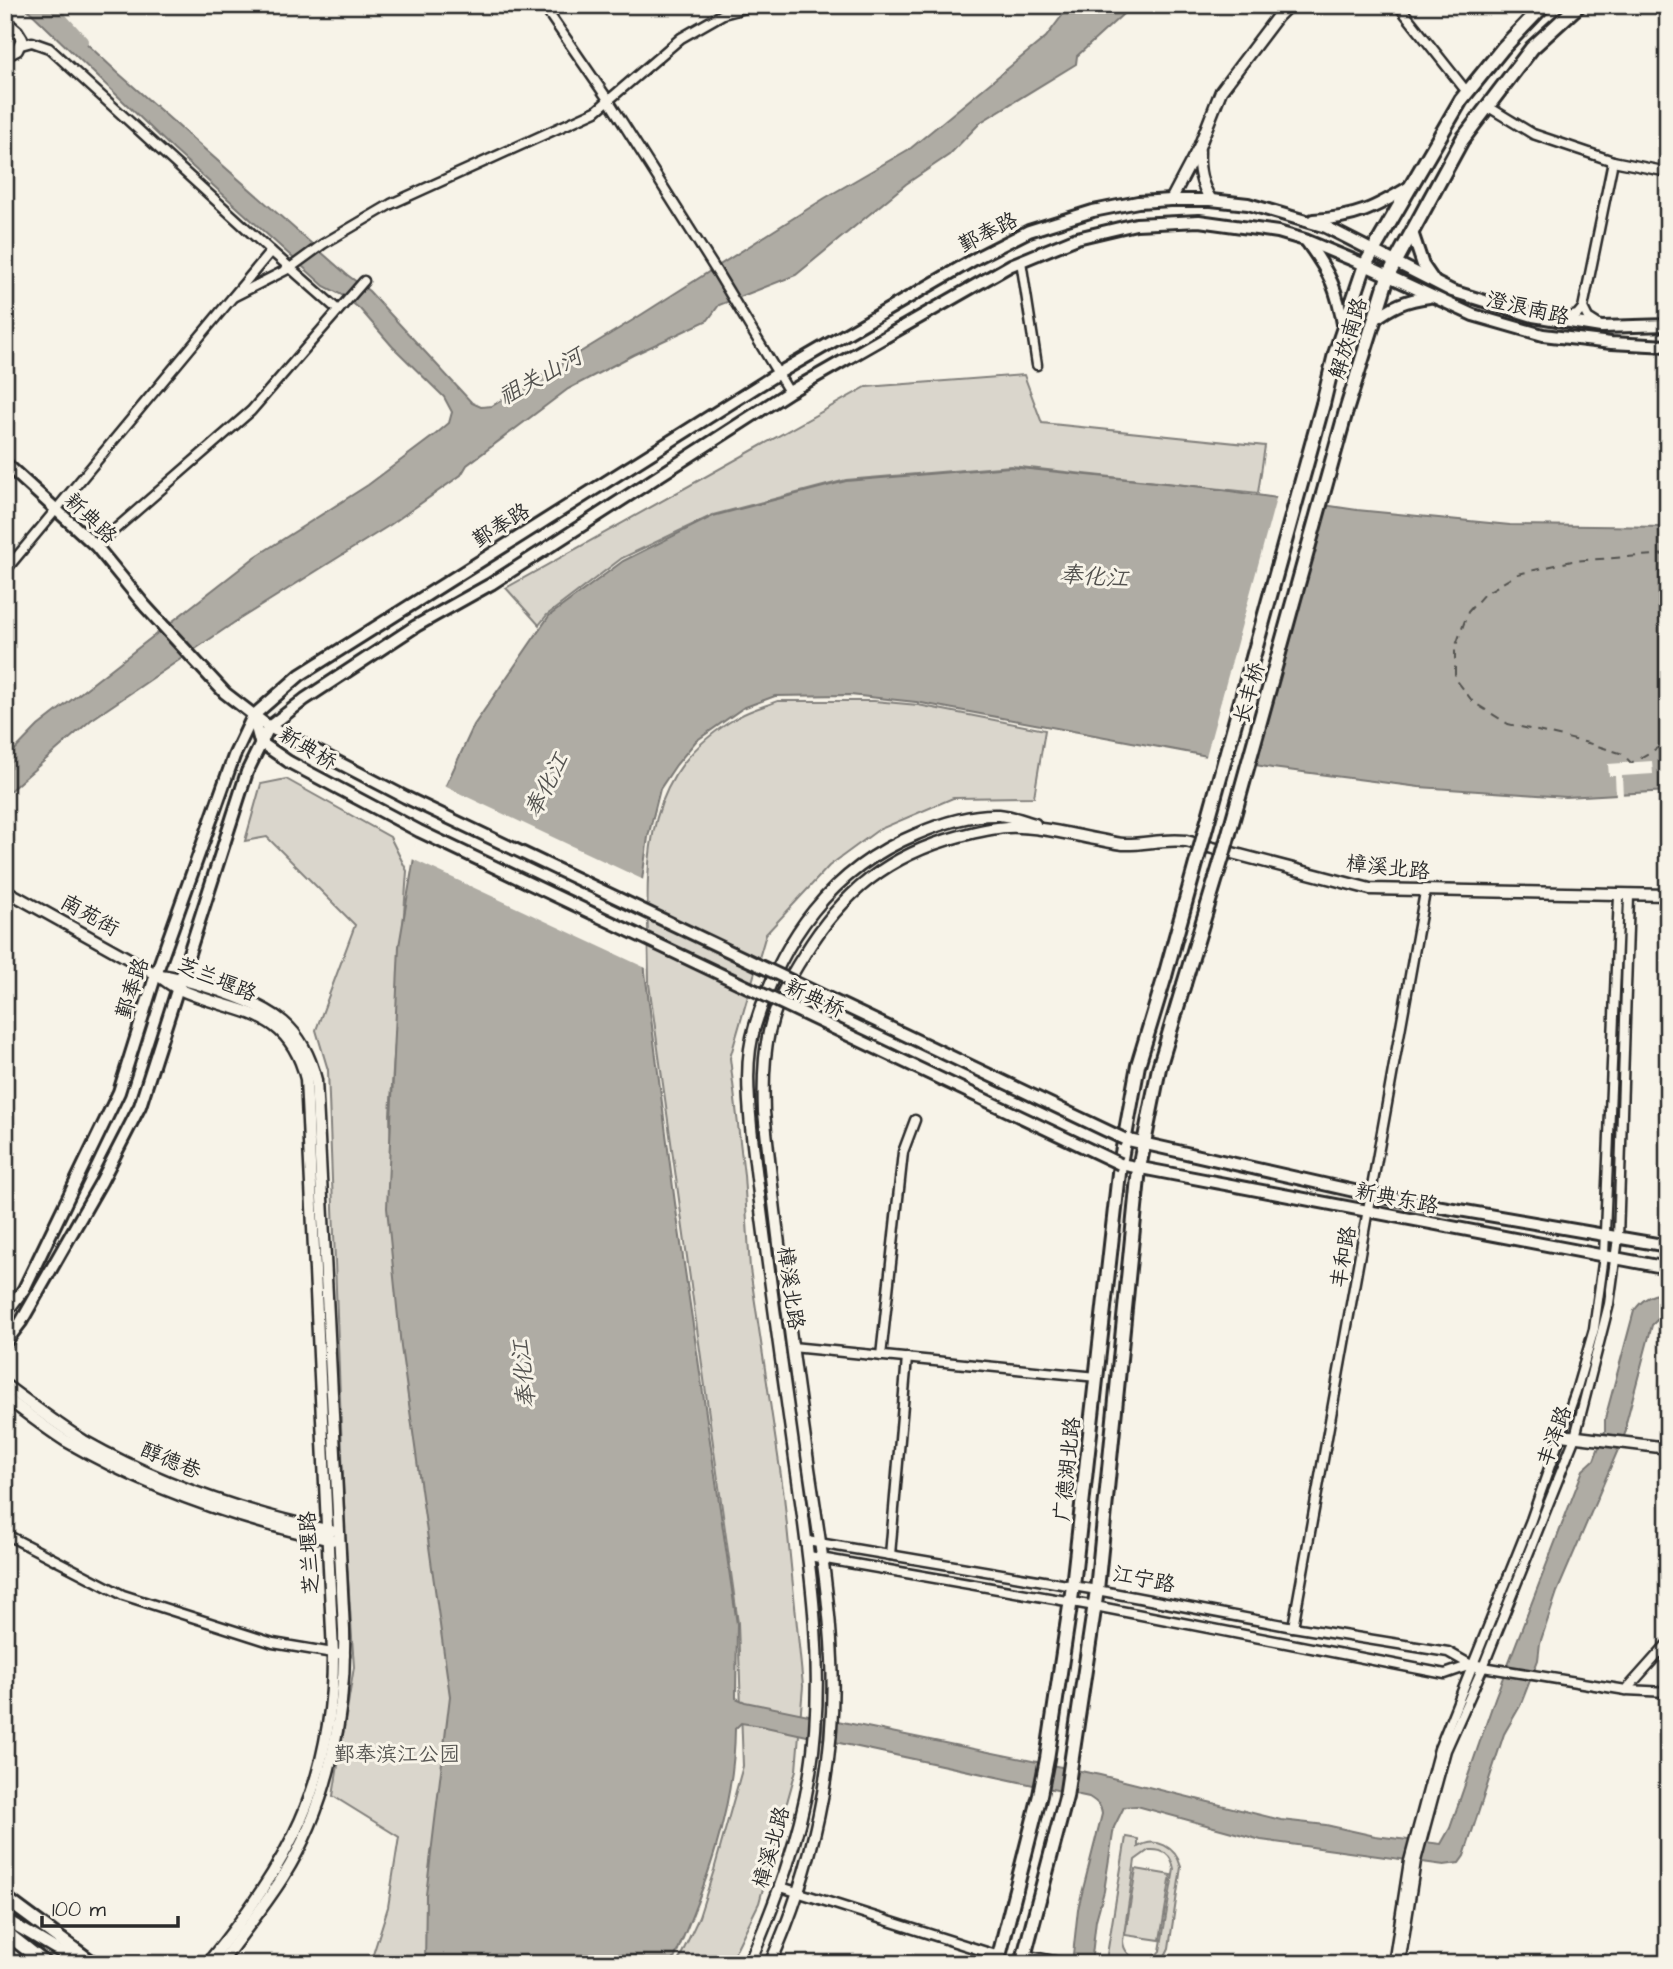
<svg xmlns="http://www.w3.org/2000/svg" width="1673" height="1969" font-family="'Architects Daughter','LXGW WenKai TC',sans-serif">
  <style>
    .green { fill: #dad6cc; stroke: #82807c; stroke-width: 2; fill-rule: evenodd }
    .water { fill: #afaca4; stroke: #7a7874; stroke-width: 2 }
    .pier { fill: #f7f3e8 }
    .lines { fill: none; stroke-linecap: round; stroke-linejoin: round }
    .canal { stroke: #afaca4; stroke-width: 10 }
    .ferry { stroke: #53524f; stroke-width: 2; stroke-dasharray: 9 7; stroke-linecap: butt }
    .minor-casing { stroke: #2b2b2b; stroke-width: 13 }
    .tertiary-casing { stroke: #2b2b2b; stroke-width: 15 }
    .secondary-casing { stroke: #2b2b2b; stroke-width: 16 }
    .primary-casing { stroke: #2b2b2b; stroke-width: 18 }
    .trunk-casing { stroke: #2b2b2b; stroke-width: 18 }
    .minor { stroke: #f7f3e8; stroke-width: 8 }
    .tertiary { stroke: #f7f3e8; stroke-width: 10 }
    .secondary { stroke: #f7f3e8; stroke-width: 10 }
    .primary { stroke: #f7f3e8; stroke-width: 12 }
    .trunk { stroke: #f7f3e8; stroke-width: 12 }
    .secondary-bridge-casing { stroke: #2b2b2b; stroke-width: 16; stroke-linecap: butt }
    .primary-bridge-casing { stroke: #2b2b2b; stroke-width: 18; stroke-linecap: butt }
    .secondary-bridge { stroke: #f7f3e8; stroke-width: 10 }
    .primary-bridge { stroke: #f7f3e8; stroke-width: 12 }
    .labels { text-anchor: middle; stroke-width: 6; stroke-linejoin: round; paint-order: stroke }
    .street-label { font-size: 21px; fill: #2b2b2b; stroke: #f7f3e8 }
    .park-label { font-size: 21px; fill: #575653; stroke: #f7f3e8 }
    .water-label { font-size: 23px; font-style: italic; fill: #53524f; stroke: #f7f3e8 }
  </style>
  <rect width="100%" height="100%" fill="#f7f3e8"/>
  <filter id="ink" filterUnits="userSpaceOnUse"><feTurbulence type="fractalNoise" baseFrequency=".0143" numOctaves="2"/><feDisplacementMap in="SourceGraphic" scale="14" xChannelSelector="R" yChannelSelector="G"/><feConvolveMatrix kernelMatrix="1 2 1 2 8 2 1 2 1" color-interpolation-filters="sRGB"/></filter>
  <g filter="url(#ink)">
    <g class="green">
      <path d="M1024 375 1042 423 1265 446 1258 493 1011 466 846 480 713 515 622 558 547 615 539 625 506 588 866 387Z"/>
      <path d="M778 701H874L918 705 1045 730 1034 797 953 798 878 830 829 866 766 934 730 1058 744 1175 750 1269 784 1496 803 1686 796 1770 759 1903 729 1964H677L699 1917 714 1870 743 1766 738 1623 649 984C648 879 631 778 738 717 750 710 765 706 778 701Z"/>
      <path d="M286 779 390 837 407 871 390 1114 393 1249 447 1647 454 1753 429 1964H370L388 1907 399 1837 333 1796 354 1667 345 1534 328 1070 316 1030 355 925 267 837 245 841 261 784Z"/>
      <path d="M1126 1837 1138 1839V1847C1156 1836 1176 1847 1181 1867L1169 1948C1166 1954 1164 1960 1159 1962 1149 1967 1127 1965 1120 1958L1119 1963 1106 1961ZM1149 1850C1163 1849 1171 1854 1174 1869L1160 1951C1148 1966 1124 1960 1123 1941L1135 1860Z"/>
      <path d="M1136 1869 1171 1875 1160 1940 1125 1935Z"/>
    </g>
    <g class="water">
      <path d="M23 5H50L53 12 117 72 346 274 369 291 472 403 481 407 492 406 633 320 825 198 911 148 1046 37 1070 5H1133L1077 56 1076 64 981 122 949 155 906 184 796 275 719 305 708 320 633 355 568 389 467 465 461 475 390 525 235 622 91 720 5 795V760L38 726 255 557 368 485 436 434 449 423 452 412 444 397 392 346 360 309 342 295 324 286 174 150Z"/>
      <path d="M1010 467 1203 487 1357 510 1510 525 1668 527V791L1566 797 1419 787 1272 768 916 702 850 695 775 696 743 708 696 741 676 765 660 789 648 837 642 880V912L645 972 675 1203 737 1624 736 1698 745 1702 1100 1775 1281 1820 1326 1825 1375 1836 1441 1844 1450 1828 1495 1698 1583 1470 1594 1460 1605 1431V1419L1634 1311C1642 1299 1653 1292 1668 1294V1320H1657L1652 1325 1626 1423V1431L1557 1592 1540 1643 1538 1660 1520 1706 1504 1734 1464 1856 1459 1863 1444 1865 1261 1840 1137 1806 1124 1807 1114 1827 1104 1891 1096 1920 1091 1964H1072L1078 1909 1102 1814C1101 1805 1097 1802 1089 1797L761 1726 741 1723 735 1729C734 1812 705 1888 672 1964H425L426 1895 450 1696 401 1347 387 1208 399 946 415 852 474 725 549 616 623 561 713 516 846 481Z"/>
    </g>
    <g class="pier">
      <path d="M1277 495 1328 502 1255 769 1205 760Z"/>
      <path d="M1652 761 1653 774 1622 776 1623 796 1616 797 1615 776H1609L1608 764Z"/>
      <path d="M442 785 646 881 648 969 410 858Z"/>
    </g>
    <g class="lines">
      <path class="canal" d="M50 5 83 41"/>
      <path class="ferry" d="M1668 554 1572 561 1518 574 1484 594 1468 612 1455 648V678L1473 702 1508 724 1588 743 1623 754 1631 763 1668 742"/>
      <defs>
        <g id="minor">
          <path d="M543 5 609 101 717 272 789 392"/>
          <path d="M1398 5 1467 92"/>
          <path d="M21 45 32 42 49 48 271 251"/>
          <path d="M1487 106 1533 134 1613 161 1583 308"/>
          <path d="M1613 161 1668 172"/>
          <path d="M1021 261 1037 365"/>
          <path d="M233 297 290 268 323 244 391 204 596 111 681 38 723 14 757 5"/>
          <path d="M1561 319 1577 315 1583 308 1588 318 1599 325"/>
          <path d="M96 546 251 411 364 281"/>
          <path d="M5 571 271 251 338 310"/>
          <path d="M792 1347 1097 1377"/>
          <path d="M881 1356 903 1152 915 1120"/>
          <path d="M5 1534 123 1595 273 1643 345 1655"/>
          <path d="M807 1541 1097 1590 1293 1627 1448 1652 1471 1665"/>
          <path d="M890 1555 907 1358"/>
          <path d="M809 1556 1095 1606 1445 1674 1471 1665"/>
          <path d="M1293 1627 1425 892"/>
          <path d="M1483 1667 1626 1690 1668 1692"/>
          <path d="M1626 1690 1668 1643"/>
          <path d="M781 1887 999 1956"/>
          <path d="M1393 1964 1409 1861 1439 1749 1531 1520 1576 1391 1594 1329 1604 1256 1619 896"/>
          <path d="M1400 1964 1416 1861 1446 1750 1483 1667 1575 1437 1609 1304 1618 1238 1629 896"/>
        </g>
        <g id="tertiary">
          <path d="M5 21 17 31 22 39 17 50 5 56"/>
          <path d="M1199 151C1198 170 1201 184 1211 200"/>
          <path d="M1171 200 1199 147 1221 91 1277 17 1289 5"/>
          <path d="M5 890 156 974C164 979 171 986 179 989 235 1015 288 1005 306 1079L333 1653C334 1784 287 1865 207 1964"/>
          <path d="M160 975C182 978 202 985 223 992 273 1009 303 1026 316 1080L344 1630C346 1715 329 1804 283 1877 264 1907 241 1935 220 1964"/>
          <path d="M5 1385C31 1404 56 1424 84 1441 160 1484 246 1513 331 1531"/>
          <path d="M5 1397C25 1412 45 1428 66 1441 149 1489 239 1520 332 1540"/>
          <path d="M1561 1435 1668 1448"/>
          <path d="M1471 1665 1483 1667"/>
          <path d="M5 1919 66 1955 88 1964"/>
          <path d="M1024 1956 1065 1964"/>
          <path d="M749 1964C776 1902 799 1840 810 1773 827 1667 809 1558 794 1452 779 1344 763 1236 751 1127 748 1095 745 1058 755 1026 782 939 830 870 917 834 942 823 971 814 999 815 1011 816 1024 821 1035 824"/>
          <path d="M770 1964C812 1870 837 1763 832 1660 829 1584 814 1508 804 1433 789 1326 775 1219 764 1112 763 1085 763 1058 769 1032 775 1005 789 978 804 955 842 893 888 855 960 836 975 832 991 828 1007 827 1039 825 1089 839 1123 844 1144 845 1164 838 1186 841L1370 889 1668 895"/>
        </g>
        <g id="secondary">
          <path d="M1313 220C1356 218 1375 208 1411 186"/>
          <path d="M1412 232 1423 265 1434 281"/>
          <path d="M1307 242C1331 275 1337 289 1344 329"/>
          <path d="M1374 320C1392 306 1406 300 1429 297"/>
          <path d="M5 463 96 546 145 606 225 693 269 727 301 743"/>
          <path d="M253 716 260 742 289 762"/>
          <path d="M1124 1139 1372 1195 1668 1246"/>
          <path d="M1120 1164 1668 1268"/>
          <path d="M5 1314 24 1289 119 1092 156 974 234 756 253 716 300 675 777 374 980 256 1029 231 1093 211 1138 202 1171 200H1211L1248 204 1326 227 1452 291 1533 316 1601 327 1668 325"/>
          <path d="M5 1343 21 1322 101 1182 140 1106 247 772 269 727 305 699 416 626 491 584 789 392 1011 265 1077 238 1136 224 1199 221 1278 232 1305 240 1365 265 1473 315 1543 335 1611 343 1668 346"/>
        </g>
        <g id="primary">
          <path d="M1323 404 1335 354 1365 265 1461 100 1503 48 1544 5"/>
          <path d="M1346 411 1388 276 1462 140 1532 48 1579 5"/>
          <path d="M5 1932 46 1964"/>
          <path d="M997 1964 1040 1795 1047 1759 1073 1586 1120 1164 1138 1065 1165 976"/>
          <path d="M1022 1964 1066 1797 1097 1590 1139 1168 1159 1068 1184 984"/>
        </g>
        <path id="trunk" d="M5 1898 94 1964"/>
      </defs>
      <use href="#minor" class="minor-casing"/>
      <use href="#tertiary" class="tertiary-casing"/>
      <use href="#secondary" class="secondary-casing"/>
      <use href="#primary" class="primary-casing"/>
      <use href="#trunk" class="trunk-casing"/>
      <use href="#minor" class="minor"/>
      <use href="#tertiary" class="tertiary"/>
      <use href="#secondary" class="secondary"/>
      <use href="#primary" class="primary"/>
      <use href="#trunk" class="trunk"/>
      <defs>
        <g id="secondary-bridge">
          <path d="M301 743 405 797 1124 1139"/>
          <path d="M289 762 419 831 1120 1164"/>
        </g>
        <g id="primary-bridge">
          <path d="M1165 976 1323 404"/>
          <path d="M1184 984 1223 855 1346 411"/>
        </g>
      </defs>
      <use href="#secondary-bridge" class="secondary-bridge-casing"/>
      <use href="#primary-bridge" class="primary-bridge-casing"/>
      <use href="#secondary-bridge" class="secondary-bridge"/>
      <use href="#primary-bridge" class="primary-bridge"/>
    </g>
  </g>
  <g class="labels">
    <g class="street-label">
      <text transform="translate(988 232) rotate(-27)" y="7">鄞奉路</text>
      <text transform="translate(1528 308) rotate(13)" y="7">澄浪南路</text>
      <text transform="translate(1348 338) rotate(-73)" y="7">解放南路</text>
      <text transform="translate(91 518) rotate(44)" y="7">新典路</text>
      <text transform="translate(501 525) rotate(-32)" y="7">鄞奉路</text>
      <text transform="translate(1249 693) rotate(-74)" y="7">长丰桥</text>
      <text transform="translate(308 748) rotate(31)" y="7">新典桥</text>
      <text transform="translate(1388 867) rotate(6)" y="7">樟溪北路</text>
      <text transform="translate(90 915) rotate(29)" y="7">南苑街</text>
      <text transform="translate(217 979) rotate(22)" y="7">芝兰堰路</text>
      <text transform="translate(132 988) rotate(-72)" y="7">鄞奉路</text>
      <text transform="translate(815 998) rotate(25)" y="7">新典桥</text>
      <text transform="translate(1397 1198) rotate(11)" y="7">新典东路</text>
      <text transform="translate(1343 1257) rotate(-80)" y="7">丰和路</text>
      <text transform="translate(791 1288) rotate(82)" y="7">樟溪北路</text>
      <text transform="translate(1554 1436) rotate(-70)" y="7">丰泽路</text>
      <text transform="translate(171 1460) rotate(23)" y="7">醇德巷</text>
      <text transform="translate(1067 1469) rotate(-84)" y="7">广德湖北路</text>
      <text transform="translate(309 1553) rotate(-93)" y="7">芝兰堰路</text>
      <text transform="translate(1144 1579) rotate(11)" y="7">江宁路</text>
      <text transform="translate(771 1847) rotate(-74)" y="7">樟溪北路</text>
    </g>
    <g class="park-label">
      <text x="397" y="1761">鄞奉滨江公园</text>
    </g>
    <g class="water-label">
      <text transform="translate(540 376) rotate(-29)" y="8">祖关山河</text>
      <text transform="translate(1094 576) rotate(4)" y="8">奉化江</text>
      <text transform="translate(546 785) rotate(-63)" y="8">奉化江</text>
      <text transform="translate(523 1374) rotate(-96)" y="8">奉化江</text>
    </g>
  </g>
  <rect width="1673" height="1969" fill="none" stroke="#f7f3e8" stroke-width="28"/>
  <rect x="14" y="14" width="1645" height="1941" fill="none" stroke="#2b2b2b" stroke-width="2.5" filter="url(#ink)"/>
  <path d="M42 1916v10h136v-10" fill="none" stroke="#2b2b2b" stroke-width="3.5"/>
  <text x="52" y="1916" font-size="21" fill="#2b2b2b" stroke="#f7f3e8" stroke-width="5" paint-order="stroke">100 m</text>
</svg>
